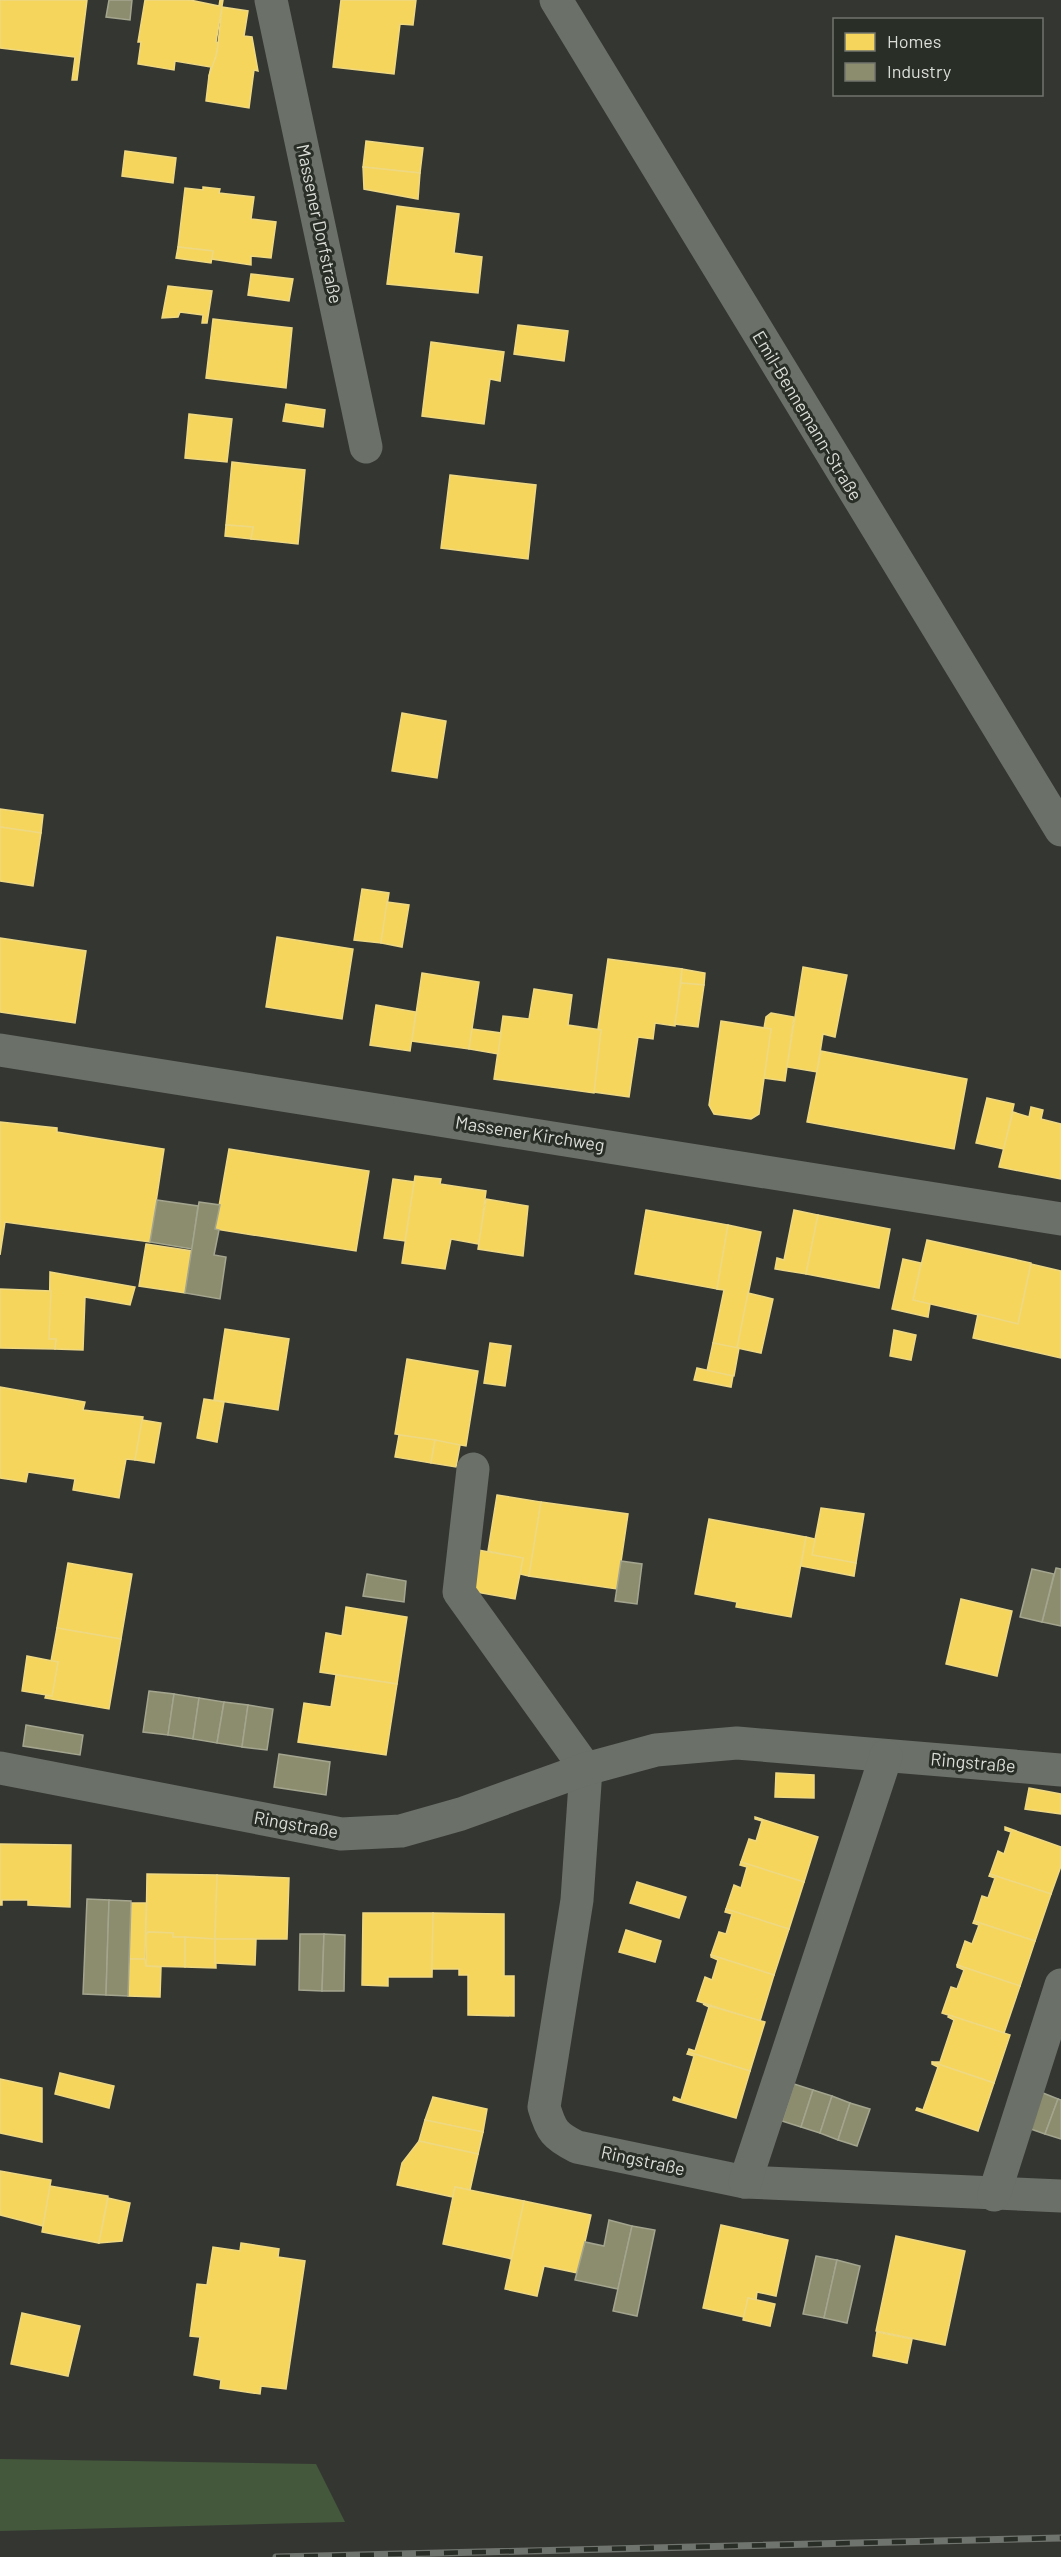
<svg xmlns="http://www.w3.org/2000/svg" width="1061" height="2557" font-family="Barlow,sans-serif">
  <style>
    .green { fill: #44583c }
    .homes { fill: #f6d55c; stroke: #eed882; stroke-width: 1.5 }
    .industry { fill: #8c8c6e; stroke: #a4a58e; stroke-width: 1.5 }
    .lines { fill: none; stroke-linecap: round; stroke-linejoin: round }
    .street { stroke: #6b7068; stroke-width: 33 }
    .rail-casing { stroke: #70746e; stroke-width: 7 }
    .rail { stroke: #292e26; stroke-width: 4.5; stroke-dasharray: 14; stroke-linecap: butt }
    .labels { text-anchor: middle; stroke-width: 6; stroke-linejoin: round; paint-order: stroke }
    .street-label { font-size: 18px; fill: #dbded9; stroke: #292e26 }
  </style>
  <rect width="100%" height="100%" fill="#343632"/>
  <path class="green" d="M0 2459 316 2464 345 2522 0 2531Z"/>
  <g class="homes">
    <path d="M0 0H87L77 80H72L75 57 0 48Z"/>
    <path d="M145 0H190L219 6 220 0H223L216 42 219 43 211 76H209L211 67 175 61 174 70 138 64 141 42H138Z"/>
    <path d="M341 0H416L413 25 400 24 394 74 333 67Z"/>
    <path d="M222 7 248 11 244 36 252 37 258 71 254 70 249 108 206 101 209 76 217 53Z"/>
    <path d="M366 141 423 148 420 173 363 167Z"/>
    <path d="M125 151 176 158 173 183 122 176Z"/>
    <path d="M363 167 420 173 418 199 364 189Z"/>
    <path d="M203 187 220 189 219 193 254 197 251 219 276 222 271 258 251 256V265L212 259 213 251 178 247 185 188 203 190Z"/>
    <path d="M397 206 459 214 454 253 482 257 478 293 387 284Z"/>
    <path d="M178 247 213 251 211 263 176 258Z"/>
    <path d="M251 274 293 279 289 301 248 295Z"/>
    <path d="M168 286 212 291 207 323H202L203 315 180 312 178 317 162 318Z"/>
    <path d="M213 319 292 328 286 388 206 378Z"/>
    <path d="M518 325 568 331 564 361 514 354Z"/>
    <path d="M431 342 504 352 500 381 490 379 484 424 422 416Z"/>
    <path d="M286 404 325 410 323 427 283 421Z"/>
    <path d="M189 414 232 419 227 462 185 458Z"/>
    <path d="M232 462 305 470 298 544 251 539 253 527 226 525Z"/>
    <path d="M450 475 536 485 528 559 441 548Z"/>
    <path d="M226 525 253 527 251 539 225 536Z"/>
    <path d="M402 713 446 721 437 778 392 771Z"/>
    <path d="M0 809 43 815 41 833 0 827Z"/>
    <path d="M0 827 41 833 33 886 0 881Z"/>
    <path d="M362 889 389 893 381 943 354 940Z"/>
    <path d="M387 902 409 905 402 947 381 943Z"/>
    <path d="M277 937 353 949 342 1019 266 1007Z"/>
    <path d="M0 938 86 951 75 1023 0 1012Z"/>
    <path d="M608 959 682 969 675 1026 655 1023 653 1039 638 1037 629 1097 594 1092 601 1030 598 1029Z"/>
    <path d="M803 967 847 975 835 1037 823 1034 817 1072 787 1067Z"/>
    <path d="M682 969 705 973 704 985 681 983Z"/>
    <path d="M422 973 479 982 469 1049 412 1041Z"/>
    <path d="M681 983 704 985 698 1027 675 1024Z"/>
    <path d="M534 989 572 995 568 1025 601 1030 594 1093 494 1079 503 1016 529 1019Z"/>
    <path d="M376 1005 416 1012 410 1051 370 1045Z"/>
    <path d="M771 1013 794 1017 785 1081 764 1078 771 1029 764 1028 766 1017Z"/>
    <path d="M721 1021 771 1029 759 1114 751 1119 714 1114 709 1105Z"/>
    <path d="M472 1029 501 1033 498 1054 469 1049Z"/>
    <path d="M821 1051 967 1079 954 1149 807 1122Z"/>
    <path d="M987 1098 1014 1104 1004 1149 976 1143Z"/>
    <path d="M1031 1107 1043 1110 1041 1119 1061 1124V1179L999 1167 1013 1112 1029 1117Z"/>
    <path d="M0 1122 57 1128V1132L164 1149 150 1242 5 1222 0 1255Z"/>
    <path d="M229 1149 369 1171 356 1251 215 1229Z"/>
    <path d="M415 1176 441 1179 440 1184 486 1191 479 1244 451 1239 445 1269 402 1263Z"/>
    <path d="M393 1179 414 1182 405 1241 384 1238Z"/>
    <path d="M486 1199 528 1206 523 1256 478 1249Z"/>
    <path d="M646 1210 728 1225 717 1289 635 1274Z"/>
    <path d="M794 1210 818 1215 806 1274 775 1269 777 1258 784 1260Z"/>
    <path d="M818 1215 890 1229 879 1288 806 1274Z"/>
    <path d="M728 1225 761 1232 737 1348 713 1343 724 1290 717 1289Z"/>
    <path d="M927 1240 1031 1263 1018 1324 913 1300Z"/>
    <path d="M146 1244 192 1251 185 1293 139 1286Z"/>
    <path d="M903 1259 921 1263 913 1300 930 1304 928 1317 892 1309Z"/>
    <path d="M1031 1264 1061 1271V1358L973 1338 978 1314 1018 1324Z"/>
    <path d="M50 1272 135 1287 130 1305 85 1297 83 1350 55 1349 56 1339H49Z"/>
    <path d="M0 1289 51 1291 49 1339H56L55 1349 0 1348Z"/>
    <path d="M748 1293 773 1299 761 1353 737 1348Z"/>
    <path d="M225 1329 289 1339 278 1410 214 1400Z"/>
    <path d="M894 1330 916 1335 911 1360 890 1356Z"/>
    <path d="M490 1343 511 1346 505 1386 484 1383Z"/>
    <path d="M713 1343 739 1348 734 1376 707 1371Z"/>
    <path d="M407 1359 478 1371 466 1446 395 1434Z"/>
    <path d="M697 1368 733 1376 731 1387 694 1380Z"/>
    <path d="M0 1387 85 1402 83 1410 143 1417 135 1460 126 1459 119 1498 73 1490 75 1479 28 1472 26 1482 0 1478Z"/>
    <path d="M204 1399 224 1402 217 1442 197 1438Z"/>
    <path d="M142 1420 161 1423 154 1463 135 1460Z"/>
    <path d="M399 1435 435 1440 431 1463 395 1457Z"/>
    <path d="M435 1440 460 1445 456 1467 431 1463Z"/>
    <path d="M497 1495 541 1502 529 1576 520 1574 523 1558 488 1551Z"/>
    <path d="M541 1502 628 1514 617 1589 529 1576Z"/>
    <path d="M821 1508 864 1514 856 1563 812 1555Z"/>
    <path d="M709 1519 806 1537 791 1617 736 1607 737 1602 695 1594Z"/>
    <path d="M806 1537 815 1539 812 1555 856 1563 854 1576 801 1566Z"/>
    <path d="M478 1550 523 1558 515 1599 470 1591Z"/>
    <path d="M68 1563 132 1574 121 1639 57 1628Z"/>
    <path d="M961 1599 1012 1611 997 1676 946 1664Z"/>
    <path d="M346 1607 407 1617 397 1684 320 1672 326 1633 342 1636Z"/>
    <path d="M57 1628 121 1639 109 1709 45 1698 46 1695 52 1696 58 1662 51 1661Z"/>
    <path d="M27 1656 58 1662 52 1696 22 1691Z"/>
    <path d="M336 1675 397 1684 386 1755 298 1742 304 1703 331 1707Z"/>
    <path d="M776 1773 814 1775V1798L775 1797Z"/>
    <path d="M1029 1788 1061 1794V1814L1025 1809Z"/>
    <path d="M755 1817 818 1837 804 1882 741 1862 749 1839 756 1841 762 1821 755 1819Z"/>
    <path d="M1005 1827 1061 1847V1866L1051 1894 990 1874 998 1851 1004 1854 1011 1832 1005 1830Z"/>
    <path d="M0 1844 71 1845 70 1907 28 1905V1900H2V1905H0Z"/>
    <path d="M741 1862 804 1882 789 1929 726 1909 734 1885 741 1888 747 1867 740 1865Z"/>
    <path d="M147 1874 217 1875 215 1939 173 1937V1933L148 1932 146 1935Z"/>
    <path d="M990 1874 1051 1894 1035 1941 974 1921 982 1896 988 1898 995 1878 989 1876Z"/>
    <path d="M217 1875 289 1878 287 1939H215Z"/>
    <path d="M637 1882 686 1897 679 1918 630 1903Z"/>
    <path d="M131 1903H146L145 1959H129Z"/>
    <path d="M726 1909 789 1929 774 1975 711 1955 719 1932 726 1934 732 1914 725 1912Z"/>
    <path d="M363 1913H433L432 1977H388V1986L362 1985Z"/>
    <path d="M433 1913 504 1914V1976H514V2016L468 2015V1975H459V1969H432Z"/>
    <path d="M974 1921 1035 1941 1020 1986 957 1965 965 1941 972 1944 979 1925 973 1923Z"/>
    <path d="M626 1930 661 1941 655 1962 619 1952Z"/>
    <path d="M148 1932 173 1933V1937H185V1967L146 1966V1935Z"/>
    <path d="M185 1937 215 1939 216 1968 185 1967Z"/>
    <path d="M215 1939H256L255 1965 215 1963Z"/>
    <path d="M711 1955 774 1975 760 2021 697 2001 705 1977 712 1980 718 1960 711 1957Z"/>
    <path d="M129 1959H145L146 1966 161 1967 160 1997 128 1996Z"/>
    <path d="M957 1965 1020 1986 1004 2033 942 2013 951 1987 957 1989 964 1970 957 1967Z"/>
    <path d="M703 2004 765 2022 750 2071 688 2052 689 2049 695 2051 709 2007Z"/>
    <path d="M949 2015 1010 2035 994 2083 932 2062H940L954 2020 948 2017Z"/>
    <path d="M688 2052 750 2071 736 2118 673 2100 674 2097 681 2100 694 2056 687 2054Z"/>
    <path d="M932 2062 994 2083 978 2131 916 2110 917 2108 923 2110 938 2067 932 2064Z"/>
    <path d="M60 2073 114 2086 109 2108 55 2094Z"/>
    <path d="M0 2079 42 2088V2142L0 2133Z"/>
    <path d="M433 2097 487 2109 483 2132 425 2120Z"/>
    <path d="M425 2120 483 2132 478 2154 419 2141Z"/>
    <path d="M419 2141 478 2154 470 2190 455 2187 453 2197 397 2185 402 2163Z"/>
    <path d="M0 2171 51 2180 43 2226 0 2215Z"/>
    <path d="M50 2186 108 2196 99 2243 42 2232Z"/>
    <path d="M455 2187 524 2201 512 2259 443 2244Z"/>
    <path d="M108 2198 130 2203 122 2241 99 2243Z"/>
    <path d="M524 2201 591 2215 578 2273 544 2266 537 2296 505 2289Z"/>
    <path d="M721 2225 788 2240 776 2296 757 2292 756 2300 748 2298 744 2317 703 2308Z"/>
    <path d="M896 2236 965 2251 945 2345 876 2331Z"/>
    <path d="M241 2243 279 2249 278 2257 305 2261 286 2389 261 2386 260 2394 220 2388 221 2380 194 2375 200 2337 190 2336 197 2284 207 2285 213 2247 240 2251Z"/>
    <path d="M748 2298 775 2304 770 2326 743 2320Z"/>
    <path d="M22 2313 80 2326 68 2376 11 2364Z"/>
    <path d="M877 2332 912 2339 907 2363 873 2356Z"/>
  </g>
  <g class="industry">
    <path d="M109 0H132L130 20 106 17Z"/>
    <path d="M157 1200 198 1206 192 1249 150 1242Z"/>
    <path d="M199 1202 220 1205 215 1229 219 1230 214 1255 226 1257 220 1299 185 1293Z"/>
    <path d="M621 1561 642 1564 637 1604 615 1601Z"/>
    <path d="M1056 1568 1061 1569V1626L1042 1622Z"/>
    <path d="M1032 1569 1054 1574 1042 1622 1020 1617Z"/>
    <path d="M367 1574 406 1581 404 1602 363 1596Z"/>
    <path d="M149 1691 174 1694 168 1735 143 1732Z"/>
    <path d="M174 1694 199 1698 193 1739 168 1735Z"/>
    <path d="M199 1698 224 1702 217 1743 193 1739Z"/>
    <path d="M224 1702 248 1705 242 1747 217 1743Z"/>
    <path d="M248 1705 273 1709 267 1750 242 1747Z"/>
    <path d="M26 1725 83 1735 80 1755 23 1746Z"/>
    <path d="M279 1754 330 1762 326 1795 274 1787Z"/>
    <path d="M87 1899 109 1900 106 1995 83 1994Z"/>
    <path d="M109 1900 131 1901 128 1996 106 1995Z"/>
    <path d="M300 1934H324L322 1991 299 1990Z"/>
    <path d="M324 1934 345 1935 344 1991H322Z"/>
    <path d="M794 2084 813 2090 801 2127 782 2121Z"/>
    <path d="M813 2090 832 2096 820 2133 801 2127Z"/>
    <path d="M1038 2091 1058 2099 1045 2134 1025 2127Z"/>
    <path d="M832 2096 850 2103 838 2140 820 2133Z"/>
    <path d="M1058 2099 1061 2100V2139L1045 2134Z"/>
    <path d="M850 2103 870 2109 857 2146 838 2140Z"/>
    <path d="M609 2220 632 2226 618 2289 575 2280 585 2242 604 2246Z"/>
    <path d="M632 2226 655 2230 637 2316 613 2311Z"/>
    <path d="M816 2256 837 2260 824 2318 803 2314Z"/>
    <path d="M837 2260 860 2266 847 2323 824 2318Z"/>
  </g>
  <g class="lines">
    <g class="street">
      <path d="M271 0 366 447"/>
      <path d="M556 0 1061 830"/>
      <path d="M0 1050 1061 1219"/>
      <path d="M473 1469 459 1592 586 1769 577 1900 544 2107C551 2131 555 2136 577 2147L745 2182 1061 2196"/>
      <path d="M0 1768 341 1834 401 1831 461 1814 586 1769 656 1750 737 1743 1061 1770"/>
      <path d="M745 2182 886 1756"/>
      <path d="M994 2195 1061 1985"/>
    </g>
    <defs>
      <path id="rail" d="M276 2557 1061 2538"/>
    </defs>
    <use href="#rail" class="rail-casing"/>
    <use href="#rail" class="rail"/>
  </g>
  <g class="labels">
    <g class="street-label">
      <text transform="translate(319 224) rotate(78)" y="6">Massener Dorfstraße</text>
      <text transform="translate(807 416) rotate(59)" y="6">Emil-Bennemann-Straße</text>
      <text transform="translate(530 1134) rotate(9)" y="6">Massener Kirchweg</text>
      <text transform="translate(973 1763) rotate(5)" y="6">Ringstraße</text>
      <text transform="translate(296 1825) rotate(10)" y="6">Ringstraße</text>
      <text transform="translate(643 2161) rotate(12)" y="6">Ringstraße</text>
    </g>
  </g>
  <rect x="833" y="18" width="210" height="78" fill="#292e26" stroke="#70746e" stroke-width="1.5"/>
  <rect x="845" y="33" width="30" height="18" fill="#f6d55c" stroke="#70746e" stroke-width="1.5"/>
  <text x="887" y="48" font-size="18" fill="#dbded9">Homes</text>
  <rect x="845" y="63" width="30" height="18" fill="#8c8c6e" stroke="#70746e" stroke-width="1.5"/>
  <text x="887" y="78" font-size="18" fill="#dbded9">Industry</text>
</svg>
